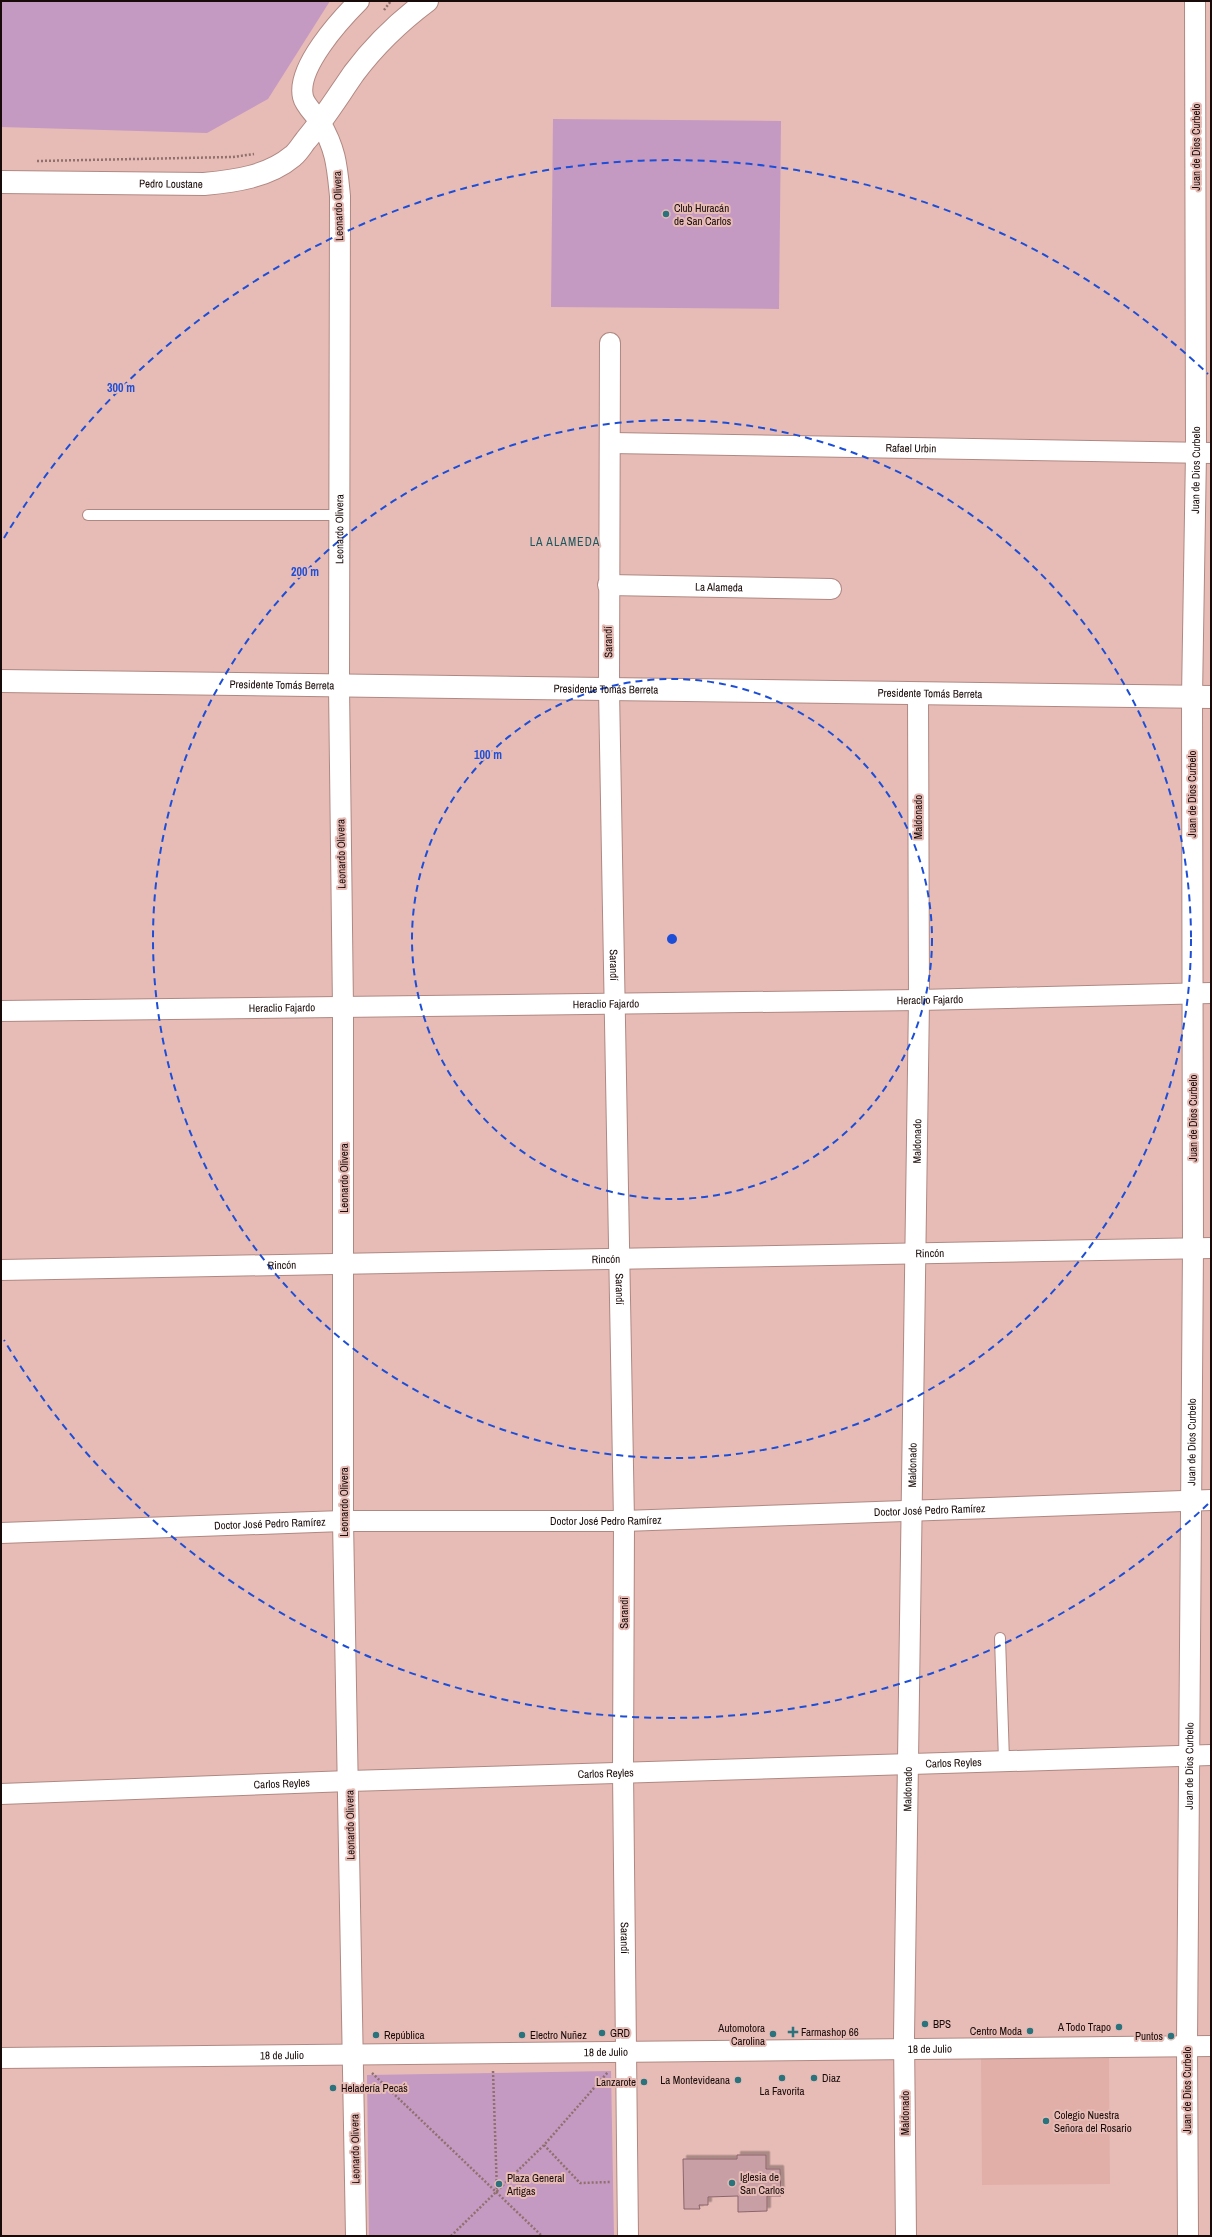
<svg xmlns="http://www.w3.org/2000/svg" width="1212" height="2237" font-family="'Archivo Narrow',sans-serif">
  <style>
    .built { fill: #e1afa8 }
    .green { fill: #c49ac2 }
    .building { fill: #c99fa6; stroke: #8b656b; filter: url(#shadow) }
    .lines { fill: none; stroke-linecap: round; stroke-linejoin: round }
    .service-casing { stroke: #b08882; stroke-width: 12 }
    .minor-casing { stroke: #b08882; stroke-width: 22 }
    .tertiary-casing { stroke: #b08882; stroke-width: 24 }
    .path { stroke: #8f706c; stroke-width: 2.5; stroke-dasharray: 2 2; stroke-linecap: butt }
    .service { stroke: #fff; stroke-width: 10 }
    .minor { stroke: #fff; stroke-width: 20 }
    .tertiary { stroke: #fff; stroke-width: 22 }
    .ring { fill: none; stroke: #1d4ed8; stroke-width: 2; stroke-dasharray: 7 5 }
    .poi-dot { fill: #2a737c; stroke: #e7bcb6; stroke-width: 1.5 }
    .labels { text-anchor: middle; stroke-width: 4; stroke-linejoin: round; paint-order: stroke }
    .street-label { font-size: 11px; fill: #180a08; stroke: #e7bcb6 }
    .poi-label { font-size: 11px; fill: #180a08; stroke: #e7bcb6; text-anchor: start }
    .neighbourhood-label { font-size: 12px; letter-spacing: 1px; fill: #1d575e; stroke: #e7bcb6 }
    .centre { fill: #1d4ed8; stroke: #e7bcb6; stroke-width: 2 }
    .ring-label { font-size: 12px; text-anchor: middle; font-weight: bold; fill: #1d4ed8; stroke: #e7bcb6; stroke-width: 4; stroke-linejoin: round; paint-order: stroke }
  </style>
  <defs>
    <filter id="shadow"><feDropShadow dx="3.5" dy="-3.5" stdDeviation="0" flood-color="#0004"/></filter>
  </defs>
  <rect width="100%" height="100%" fill="#e7bcb6"/>
  <path class="built" d="M1109 2058 1110 2184 982 2185 981 2059Z"/>
  <g class="green">
    <path d="M1 1H330L268 99 207 133 1 127Z"/>
    <path d="M553 119 781 121 779 309 551 307Z"/>
    <path d="M611 2071 614 2236H369L367 2075Z"/>
  </g>
  <path class="building" d="M737 2155H766V2169H780L781 2196H767V2211L738 2212V2196L708 2197V2205H699L700 2209H684L683 2159H737Z"/>
  <g class="lines">
    <defs>
      <g id="service">
        <path d="M88 515H339"/>
        <path d="M1000 1638 1004 1761"/>
      </g>
      <g id="minor">
        <path id="s1" d="M610 343 609 690 624 1521 623 1772 628 2236"/>
        <path id="s2" d="M611 443 1211 453"/>
        <path id="s3" d="M608 585 831 589"/>
        <path id="s4" d="M1 1011 919 1000 1211 993"/>
        <path id="s5" d="M1 1270 1211 1248"/>
        <path id="s6" d="M1 1533 343 1521H624L1211 1500"/>
        <path id="s7" d="M1 1794 349 1781 1211 1755"/>
        <path id="s8" d="M1 2058 1211 2046"/>
        <path id="s9" d="M356 2236 343 1521V1008L339 686 340 196C337 166 336 149 320 122 316 115 305 106 303 97 296 68 340 20 359 1"/>
        <path id="s10" d="M906 2236 904 2037 919 1000 918 694"/>
        <path id="s11" d="M1188 2236 1187 2045 1193 1248 1192 697 1196 453 1195 1"/>
      </g>
      <g id="tertiary">
        <path id="s12" d="M1 182 204 184C235 181 268 177 293 156 298 152 302 145 306 140 324 119 338 96 354 73 375 45 399 22 427 1"/>
        <path id="s13" d="M1 681 1211 697"/>
      </g>
    </defs>
    <use href="#service" class="service-casing"/>
    <use href="#minor" class="minor-casing"/>
    <use href="#tertiary" class="tertiary-casing"/>
    <g class="path">
      <path d="M384 10 391 1"/>
      <path d="M37 161 233 157 254 154"/>
      <path d="M493 2071 497 2192"/>
      <path d="M372 2073 542 2236"/>
      <path d="M544 2145 580 2183 610 2182"/>
      <path d="M451 2236 544 2145 608 2072"/>
    </g>
    <use href="#service" class="service"/>
    <use href="#minor" class="minor"/>
    <use href="#tertiary" class="tertiary"/>
  </g>
  <g class="ring">
    <circle cx="672" cy="939" r="260"/>
    <circle cx="672" cy="939" r="519"/>
    <path d="M1208 1504A779 779 0 0 1 4 1340M4 538A779 779 0 0 1 1208 374"/>
  </g>
  <g class="poi-dot">
    <circle cx="666" cy="214" r="4"/>
    <circle cx="925" cy="2024" r="4"/>
    <circle cx="1119" cy="2027" r="4"/>
    <circle cx="1030" cy="2031" r="4"/>
    <path d="M791 2026h4v4h4v4h-4v4h-4v-4h-4v-4h4z"/>
    <circle cx="602" cy="2033" r="4"/>
    <circle cx="773" cy="2034" r="4"/>
    <circle cx="376" cy="2035" r="4"/>
    <circle cx="522" cy="2035" r="4"/>
    <circle cx="1171" cy="2036" r="4"/>
    <circle cx="782" cy="2078" r="4"/>
    <circle cx="814" cy="2078" r="4"/>
    <circle cx="738" cy="2080" r="4"/>
    <circle cx="644" cy="2082" r="4"/>
    <circle cx="333" cy="2088" r="4"/>
    <circle cx="1046" cy="2121" r="4"/>
    <circle cx="732" cy="2183" r="4"/>
    <circle cx="499" cy="2184" r="4"/>
  </g>
  <g class="labels">
    <g class="street-label">
      <text transform="translate(1196 147) rotate(-90)" y="4">Juan de Dios Curbelo</text>
      <text dy="4" stroke="none"><textPath href="#s12" startOffset="170">Pedro Loustane</textPath></text>
      <text transform="translate(338 206) rotate(-92)" y="4">Leonardo Olivera</text>
      <text dy="4" stroke="none"><textPath href="#s2" startOffset="300">Rafael Urbin</textPath></text>
      <text dy="4" stroke="none"><textPath href="#s11" startOffset="1766">Juan de Dios Curbelo</textPath></text>
      <text dy="4" stroke="none"><textPath href="#s9" startOffset="1707">Leonardo Olivera</textPath></text>
      <text dy="4" stroke="none"><textPath href="#s3" startOffset="111">La Alameda</textPath></text>
      <text transform="translate(608 642) rotate(-91)" y="4">Sarandí</text>
      <text dy="4" stroke="none"><textPath href="#s13" startOffset="281">Presidente Tomás Berreta</textPath></text>
      <text dy="4" stroke="none"><textPath href="#s13" startOffset="605">Presidente Tomás Berreta</textPath></text>
      <text dy="4" stroke="none"><textPath href="#s13" startOffset="929">Presidente Tomás Berreta</textPath></text>
      <text transform="translate(1192 794) rotate(-90)" y="4">Juan de Dios Curbelo</text>
      <text transform="translate(918 817) rotate(-90)" y="4">Maldonado</text>
      <text transform="translate(341 854) rotate(-91)" y="4">Leonardo Olivera</text>
      <text dy="4" stroke="none"><textPath href="#s1" startOffset="622">Sarandí</textPath></text>
      <text dy="4" stroke="none"><textPath href="#s4" startOffset="929">Heraclio Fajardo</textPath></text>
      <text dy="4" stroke="none"><textPath href="#s4" startOffset="605">Heraclio Fajardo</textPath></text>
      <text dy="4" stroke="none"><textPath href="#s4" startOffset="281">Heraclio Fajardo</textPath></text>
      <text transform="translate(1193 1118) rotate(-90)" y="4">Juan de Dios Curbelo</text>
      <text dy="4" stroke="none"><textPath href="#s10" startOffset="1095">Maldonado</textPath></text>
      <text transform="translate(344 1178) rotate(-90)" y="4">Leonardo Olivera</text>
      <text dy="4" stroke="none"><textPath href="#s5" startOffset="929">Rincón</textPath></text>
      <text dy="4" stroke="none"><textPath href="#s5" startOffset="605">Rincón</textPath></text>
      <text dy="4" stroke="none"><textPath href="#s5" startOffset="281">Rincón</textPath></text>
      <text dy="4" stroke="none"><textPath href="#s1" startOffset="946">Sarandí</textPath></text>
      <text dy="4" stroke="none"><textPath href="#s11" startOffset="794">Juan de Dios Curbelo</textPath></text>
      <text dy="4" stroke="none"><textPath href="#s10" startOffset="771">Maldonado</textPath></text>
      <text transform="translate(344 1502) rotate(-90)" y="4">Leonardo Olivera</text>
      <text dy="4" stroke="none"><textPath href="#s6" startOffset="929">Doctor José Pedro Ramírez</textPath></text>
      <text dy="4" stroke="none"><textPath href="#s6" startOffset="605">Doctor José Pedro Ramírez</textPath></text>
      <text dy="4" stroke="none"><textPath href="#s6" startOffset="269">Doctor José Pedro Ramírez</textPath></text>
      <text transform="translate(624 1613) rotate(-90)" y="4">Sarandí</text>
      <text dy="4" stroke="none"><textPath href="#s7" startOffset="953">Carlos Reyles</textPath></text>
      <text dy="4" stroke="none"><textPath href="#s11" startOffset="470">Juan de Dios Curbelo</textPath></text>
      <text dy="4" stroke="none"><textPath href="#s7" startOffset="605">Carlos Reyles</textPath></text>
      <text dy="4" stroke="none"><textPath href="#s7" startOffset="281">Carlos Reyles</textPath></text>
      <text dy="4" stroke="none"><textPath href="#s10" startOffset="447">Maldonado</textPath></text>
      <text transform="translate(350 1825) rotate(-91)" y="4">Leonardo Olivera</text>
      <text dy="4" stroke="none"><textPath href="#s1" startOffset="1595">Sarandí</textPath></text>
      <text dy="4" stroke="none"><textPath href="#s8" startOffset="929">18 de Julio</textPath></text>
      <text dy="4" stroke="none"><textPath href="#s8" startOffset="605">18 de Julio</textPath></text>
      <text dy="4" stroke="none"><textPath href="#s8" startOffset="281">18 de Julio</textPath></text>
      <text transform="translate(1187 2090) rotate(-90)" y="4">Juan de Dios Curbelo</text>
      <text transform="translate(905 2113) rotate(-90)" y="4">Maldonado</text>
      <text transform="translate(355 2149) rotate(-91)" y="4">Leonardo Olivera</text>
    </g>
    <g class="poi-label">
      <text x="674" y="212">Club Huracán<tspan x="674" dy="13">de San Carlos</tspan></text>
      <text x="933" y="2028">BPS</text>
      <text x="1111" y="2031" text-anchor="end">A Todo Trapo</text>
      <text x="765" y="2032" text-anchor="end">Automotora<tspan x="765" dy="13">Carolina</tspan></text>
      <text x="1022" y="2035" text-anchor="end">Centro Moda</text>
      <text x="801" y="2036">Farmashop 66</text>
      <text x="610" y="2037">GRD</text>
      <text x="384" y="2039">República</text>
      <text x="530" y="2039">Electro Nuñez</text>
      <text x="1163" y="2040" text-anchor="end">Puntos</text>
      <text x="822" y="2082">Diaz</text>
      <text x="730" y="2084" text-anchor="end">La Montevideana</text>
      <text x="636" y="2086" text-anchor="end">Lanzarote</text>
      <text x="341" y="2092">Heladería Peca´s</text>
      <text x="782" y="2095" text-anchor="middle">La Favorita</text>
      <text x="1054" y="2119">Colegio Nuestra<tspan x="1054" dy="13">Señora del Rosario</tspan></text>
      <text x="740" y="2181">Iglesia de<tspan x="740" dy="13">San Carlos</tspan></text>
      <text x="507" y="2182">Plaza General<tspan x="507" dy="13">Artigas</tspan></text>
    </g>
    <g class="neighbourhood-label">
      <text x="565" y="546">LA ALAMEDA</text>
    </g>
  </g>
  <circle cx="672" cy="939" r="6" class="centre"/>
  <g class="ring-label">
    <text x="121" y="392">300 m</text>
    <text x="305" y="576">200 m</text>
    <text x="488" y="759">100 m</text>
  </g>
  <rect width="1212" height="2237" fill="none" stroke="#180a08" stroke-width="4"/>
</svg>
